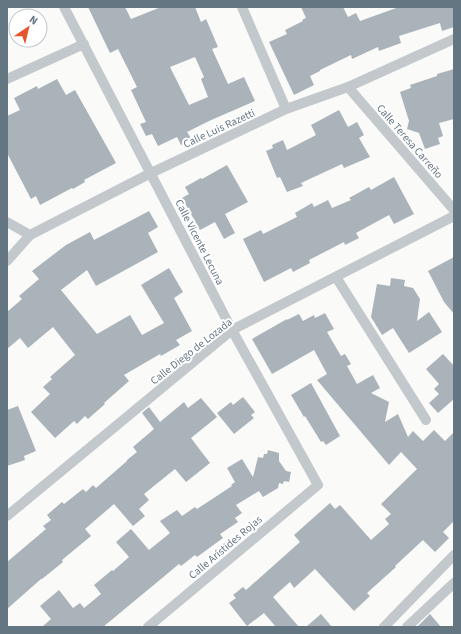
<svg xmlns="http://www.w3.org/2000/svg" width="461" height="634" font-family="'Source Sans 3',sans-serif">
  <style>
    .building { fill: #aab3b9; fill-rule: evenodd }
    .lines { fill: none; stroke-linecap: round; stroke-linejoin: round }
    .minor { stroke: #c3c8cc; stroke-width: 10 }
    .labels { text-anchor: middle; stroke-width: 4; stroke-linejoin: round; paint-order: stroke }
    .street-label { font-size: 11px; fill: #657683; stroke: #fff }
  </style>
  <rect width="100%" height="100%" fill="#fafaf8"/>
  <g class="building">
    <path d="M88 7H125L131 19 161 7H195L201 22 206 19 218 47 212 49 228 84 244 77 255 101 209 121 187 132 192 140 181 145 177 137 158 146 152 134 146 136 140 124 146 122 131 90 137 87 118 49 110 53ZM195 57 204 77 201 79 208 97 189 105 170 67Z"/>
    <path d="M301 7H343L348 17 356 13 360 21 399 7H454V27L442 31 440 23 399 36 401 43 379 51 378 47 352 59 351 55 320 70V71L310 76 314 85 294 95 269 42 287 34 285 30 303 21 302 20 306 18Z"/>
    <path d="M454 69V119L439 123 443 136 438 138 440 144 425 149 419 133 407 129 409 121 400 92 411 88 410 85 437 76V74Z"/>
    <path d="M57 79 66 95 75 90 116 163 84 180 85 182 73 189 72 188 40 205 36 196 31 199 7 153V116L20 110 14 98 37 86 38 89Z"/>
    <path d="M339 110 348 127 357 122 364 135 359 138 370 157 344 168 342 164 301 183 303 186 287 192 280 177 277 178 266 151 273 148 272 145 283 140 287 150 316 135 311 125Z"/>
    <path d="M227 165 248 202 225 214 235 233 224 239 215 222 200 230 182 198 189 194 185 187 201 178 202 179Z"/>
    <path d="M394 177 414 214 394 224 389 215 356 233 359 238 345 245 344 242 309 260 310 263 293 272 291 268 264 282 243 239 261 230 263 234 297 217 295 213 312 203 314 207 328 200 332 208 351 200 349 198 369 187 371 190Z"/>
    <path d="M149 211 158 227 148 233 158 252 96 286 87 270 61 290 97 334 130 315 142 335 164 323 141 285 169 268 183 292 174 298 192 331 176 340 180 345 161 356 160 354 124 375 129 381 104 403 105 404 88 419 85 416 77 424 74 421 55 438 31 412 50 394 43 387 52 379 50 377 75 355 53 327 28 348 20 338 7 349V312L22 299 19 296 39 279 32 271 66 245 90 232 94 240Z"/>
    <path d="M454 257V314L444 302 428 271Z"/>
    <path d="M391 278 405 280 404 286 413 288 420 299 417 321 429 312 442 332 409 353 393 328 382 335 371 317 377 284 390 286Z"/>
    <path d="M325 313 334 329 327 332 341 356 345 354 351 364 347 366 357 384 373 375 380 388 371 393 389 402 385 422 398 414 408 437 413 431 423 441 434 430 445 441 454 432V521L443 532 449 538 435 552 423 540 395 566 396 567 367 593 370 596 354 611 315 569 294 588 290 582 273 597 299 627H276L264 613 247 626 229 603 236 598 233 595 243 587 246 590 300 542 294 535 330 503 335 509 340 505 371 540 389 524 385 519 391 514 381 504 417 469 401 452 389 465 317 380 327 374 314 350 272 374 252 339 287 319V320L299 314 303 321 314 315 315 318Z"/>
    <path d="M443 354 454 366V399L438 413 429 403 439 394 434 389 439 384 426 369Z"/>
    <path d="M311 383 340 436 326 445 323 441 321 442 305 416 304 417 291 395Z"/>
    <path d="M243 397 255 412 251 415 254 418 234 434 217 413 231 402 233 405Z"/>
    <path d="M201 398 217 417 191 438 210 463 186 482 175 469 144 494 149 500 139 509 145 516 133 526 114 504 85 529 91 536 62 560 63 562 42 579H41L7 609V562L46 529 43 526 51 520 47 515 62 502 64 504 83 489 86 492 93 485 96 488 127 461V460L137 452 133 447 154 429 142 413 149 407 160 422 184 402 188 408Z"/>
    <path d="M18 406 36 451 24 456 25 460 7 466V410Z"/>
    <path d="M268 450 279 453V461L286 471 291 472 289 482 284 481 283 484 279 483 278 488 263 497 259 491 236 505 242 513 235 518 238 522 220 534 223 538 197 557 195 555 181 566 179 564 103 627H42L51 619 40 606 59 590 73 608 80 603 84 608 101 594 94 585 112 570 113 571 129 557 116 542 131 529 149 550 170 533 160 521 177 510 182 516 195 507 197 509 232 486 231 485 235 482 227 468 242 459 253 477 258 457 263 458 264 454H267Z"/>
    <path d="M321 614 332 627H306Z"/>
    <path d="M430 614 441 627H417Z"/>
  </g>
  <g class="lines">
    <g class="minor">
      <path d="M64 7 232 330 318 485 148 627"/>
      <path d="M242 7 286 109"/>
      <path d="M7 79 84 44"/>
      <path d="M348 87 454 210"/>
      <path d="M7 222 30 235"/>
      <path d="M7 261 30 235 151 173 286 109 348 87 454 39"/>
      <path d="M336 277 426 420"/>
      <path d="M7 516 232 330 454 216"/>
      <path d="M384 627 454 555"/>
      <path d="M407 627 454 583"/>
    </g>
  </g>
  <g class="labels">
    <g class="street-label">
      <text transform="translate(219 128) rotate(-25)" y="4">Calle Luis Razetti</text>
      <text transform="translate(410 141) rotate(49)" y="4">Calle Teresa Carreño</text>
      <text transform="translate(200 242) rotate(63)" y="4">Calle Vicente Lecuna</text>
      <text transform="translate(191 351) rotate(-38)" y="4">Calle Diego de Lozada</text>
      <text transform="translate(225 547) rotate(-40)" y="4">Calle Arístides Rojas</text>
    </g>
  </g>
  <rect width="461" height="634" fill="none" stroke="#657683" stroke-width="16"/>
  <g transform="translate(28 28) rotate(35)"><circle r="19" fill="#ffffff" stroke="#c1c8cd"/>
  <path d="M0-3L7 15L0 10L-7 15Z" fill="#e4572e"/>
  <text y="-6" font-size="11" font-weight="bold" text-anchor="middle" fill="#657683">N</text>
  </g>
</svg>
